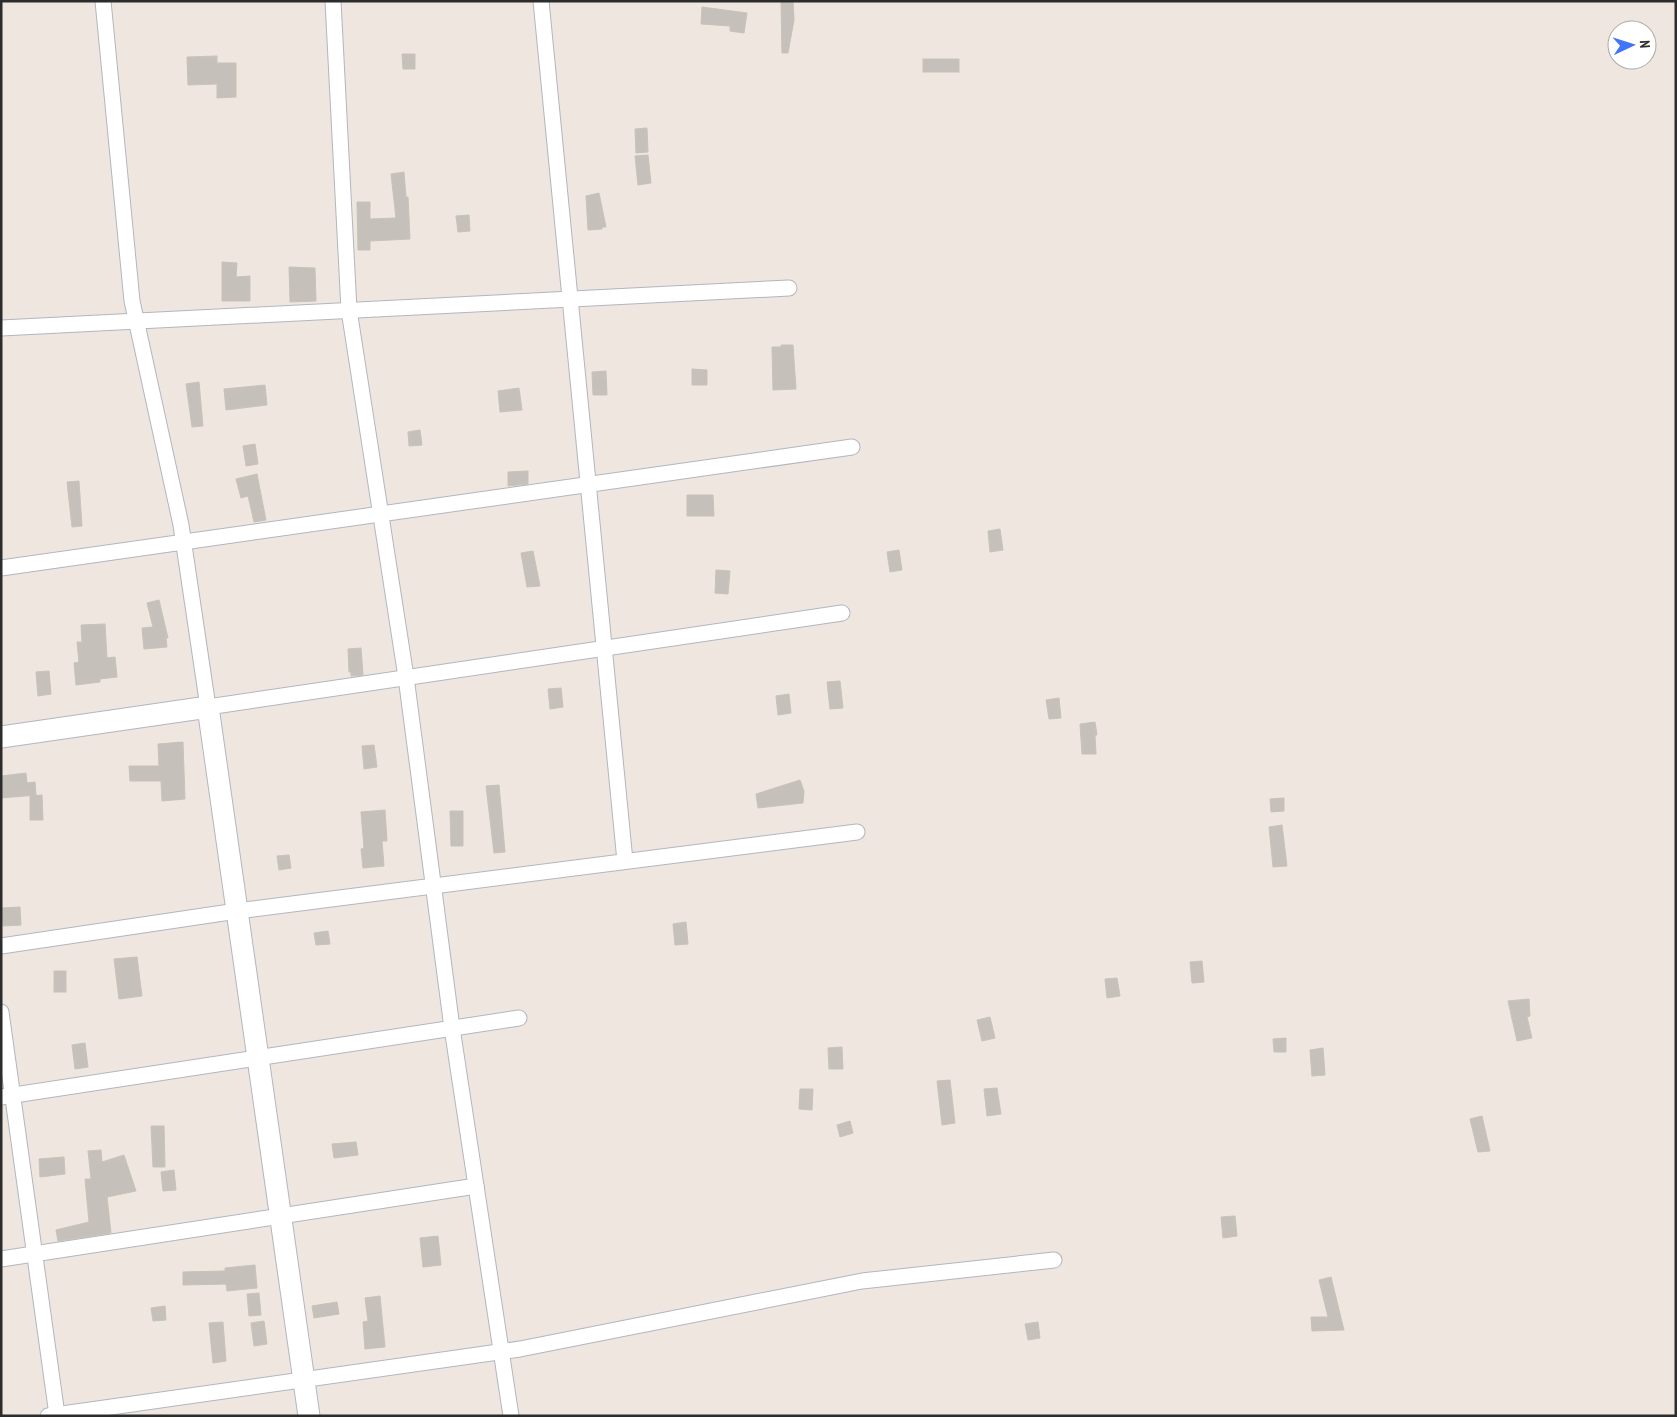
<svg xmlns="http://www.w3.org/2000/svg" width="1677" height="1417" font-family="'PT Sans Narrow',sans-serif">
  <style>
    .building { fill: #c6c0bb; stroke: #c9c2b8 }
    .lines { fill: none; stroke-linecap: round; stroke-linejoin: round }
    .street-casing { stroke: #b2b6c0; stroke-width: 17 }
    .secondary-casing { stroke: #b2b6c0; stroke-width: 23 }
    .street { stroke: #fff; stroke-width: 15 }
    .secondary { stroke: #fff; stroke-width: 21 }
  </style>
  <rect width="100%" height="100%" fill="#eee6df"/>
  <g class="building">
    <path d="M781 1H793L794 20 788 53H782Z"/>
    <path d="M702 7 747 13 744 33 730 31V26L701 24Z"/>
    <path d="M402 54H415V69H403Z"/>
    <path d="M217 56V63H236V97L217 98V84L188 85 187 57Z"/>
    <rect x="923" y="59" width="36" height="13"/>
    <path d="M647 128 648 152 636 153 635 129Z"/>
    <path d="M648 155 651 183 638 185 635 156Z"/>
    <path d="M404 172 406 197H408L410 239 370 241V250H358L357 202H370V219L396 218 391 174Z"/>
    <path d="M599 193 606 227H602V229L588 230 586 196Z"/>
    <path d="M469 215 470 231 458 232 456 216Z"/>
    <path d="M222 262 237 263 236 277 250 276V301H222Z"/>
    <path d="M289 267 315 268 316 301 290 302Z"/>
    <path d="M781 345H793L796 389 773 390 772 347H781Z"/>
    <path d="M692 369 707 370V385H692Z"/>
    <path d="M606 371 607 395H593L592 372Z"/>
    <path d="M199 382 203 426 192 427 186 384Z"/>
    <path d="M265 385 267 405 226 410 224 389Z"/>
    <path d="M519 388 522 410 500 412 498 391Z"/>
    <path d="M420 430 422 445 409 446 408 432Z"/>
    <path d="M255 444 258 464 246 466 243 446Z"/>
    <path d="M528 471V484L508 486V472Z"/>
    <path d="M257 474 266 520 254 522 248 496 241 498 236 479Z"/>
    <path d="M79 481 82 526 72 527 67 482Z"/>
    <path d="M687 495H713L714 516H687Z"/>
    <path d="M1000 529 1003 550 990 552 988 531Z"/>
    <path d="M899 550 902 570 890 572 887 552Z"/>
    <path d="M533 551 540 586 527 587 521 553Z"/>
    <path d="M716 570 730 571 728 594 715 593Z"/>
    <path d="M159 600 168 638H166L167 647 144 649 142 628 153 627 147 603Z"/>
    <path d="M105 624 107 658 115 657 117 677 100 679V682L76 685 74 663 79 662 77 642H82L81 625Z"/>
    <path d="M361 648 363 675 351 676V672H349L348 649Z"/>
    <path d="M49 671 51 694 38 696 36 672Z"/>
    <path d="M840 681 843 708 830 709 827 682Z"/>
    <path d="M561 688 563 707 550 709 548 689Z"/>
    <path d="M789 694 791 713 778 715 776 696Z"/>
    <path d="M1059 698 1061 718 1049 719 1046 700Z"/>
    <path d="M1095 722 1097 735H1095L1096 754H1082L1080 724Z"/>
    <path d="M183 742 185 799 162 801 161 781H130L129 766H159L158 744Z"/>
    <path d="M374 745 377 767 364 769 362 746Z"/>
    <path d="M26 773 27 783 35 782 36 795 1 798V776Z"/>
    <path d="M800 780 804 791 803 803 758 808 756 794Z"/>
    <path d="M499 785 505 852 494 853 486 786Z"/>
    <path d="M42 795 43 820H30V796Z"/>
    <path d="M1284 798V811L1271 812 1270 799Z"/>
    <path d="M385 810 387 841H382L384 866 363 868 361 849 364 848 361 812Z"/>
    <path d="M450 811H463V846H451Z"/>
    <path d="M1282 825 1287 866 1273 867 1269 827Z"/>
    <path d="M289 855 291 868 279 870 277 856Z"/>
    <path d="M20 907 21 925 3 926 2 908Z"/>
    <path d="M686 922 688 944 675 945 673 924Z"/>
    <path d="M328 931 330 944 316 945 314 933Z"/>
    <path d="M137 957 142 996 119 999 114 959Z"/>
    <path d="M1202 961 1204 982 1192 983 1190 962Z"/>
    <rect x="54" y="971" width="12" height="21"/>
    <path d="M1117 978 1120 996 1107 998 1105 979Z"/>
    <path d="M1529 999 1530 1016 1527 1017 1532 1038 1517 1041 1508 1001Z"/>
    <path d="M990 1017 995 1038 982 1041 977 1020Z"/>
    <path d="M1286 1038V1052H1274L1273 1039Z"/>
    <path d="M85 1043 88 1067 75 1069 72 1045Z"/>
    <path d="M842 1047 843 1069H829L828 1048Z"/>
    <path d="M1323 1048 1325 1075 1312 1076 1310 1050Z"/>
    <path d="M950 1080 955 1123 942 1125 937 1081Z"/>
    <path d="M997 1088 1001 1114 987 1116 984 1089Z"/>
    <path d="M800 1089H813L812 1110 799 1109Z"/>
    <path d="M1482 1116 1490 1151 1478 1152 1470 1119Z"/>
    <path d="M850 1121 853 1133 840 1137 837 1125Z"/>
    <path d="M151 1126H164L165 1167H153Z"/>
    <path d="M356 1142 358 1155 334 1158 332 1144Z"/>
    <path d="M101 1150 102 1162 124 1155 136 1191 107 1197 111 1233 58 1241 56 1230 89 1222 85 1179H91L88 1151Z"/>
    <path d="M64 1157 65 1174 40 1177 39 1159Z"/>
    <path d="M174 1170 176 1190 163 1191 161 1172Z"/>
    <path d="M1235 1216 1237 1236 1223 1238 1221 1217Z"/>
    <path d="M438 1236 441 1265 423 1267 420 1238Z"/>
    <path d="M255 1265 257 1288 227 1291 226 1284 183 1285V1272L225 1271V1268Z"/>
    <path d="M1331 1277 1344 1330 1312 1331 1311 1317H1328L1319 1280Z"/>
    <path d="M259 1293 261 1315 249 1316 247 1294Z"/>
    <path d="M380 1296 385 1347 365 1349 363 1322 368 1321 365 1298Z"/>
    <path d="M337 1302 339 1314 314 1318 312 1306Z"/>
    <path d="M165 1306 166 1320 153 1321 151 1308Z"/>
    <path d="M264 1321 267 1344 254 1346 251 1323Z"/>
    <path d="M223 1322 226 1361 213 1363 209 1323Z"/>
    <path d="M1038 1322 1040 1338 1028 1340 1025 1324Z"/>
  </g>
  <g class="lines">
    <defs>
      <g id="street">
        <path d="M103 1 132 301 181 525 208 707 842 613"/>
        <path d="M333 1 349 310 406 677 452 1028 511 1416"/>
        <path d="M541 1 625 861"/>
        <path d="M1 328 789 288"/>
        <path d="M1 568 852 447"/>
        <path d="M1 946 237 911 857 832"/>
        <path d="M1 1012 57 1415"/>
        <path d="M1 1097 519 1018"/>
        <path d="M1 1259 476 1186"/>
        <path d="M48 1416 520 1349 862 1281 1054 1260"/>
      </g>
      <path id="secondary" d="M1 737 208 707 309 1416"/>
    </defs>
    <use href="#street" class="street-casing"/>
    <use href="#secondary" class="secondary-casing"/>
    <use href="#street" class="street"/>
    <use href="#secondary" class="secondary"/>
  </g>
  <rect width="1677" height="1417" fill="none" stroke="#2c2c2c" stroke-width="5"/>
  <g transform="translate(1632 45) rotate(86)"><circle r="24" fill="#ffffff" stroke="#ababab"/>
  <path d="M0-4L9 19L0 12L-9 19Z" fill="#4174f8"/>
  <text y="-8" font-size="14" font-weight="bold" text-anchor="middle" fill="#2c2c2c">N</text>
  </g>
</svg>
